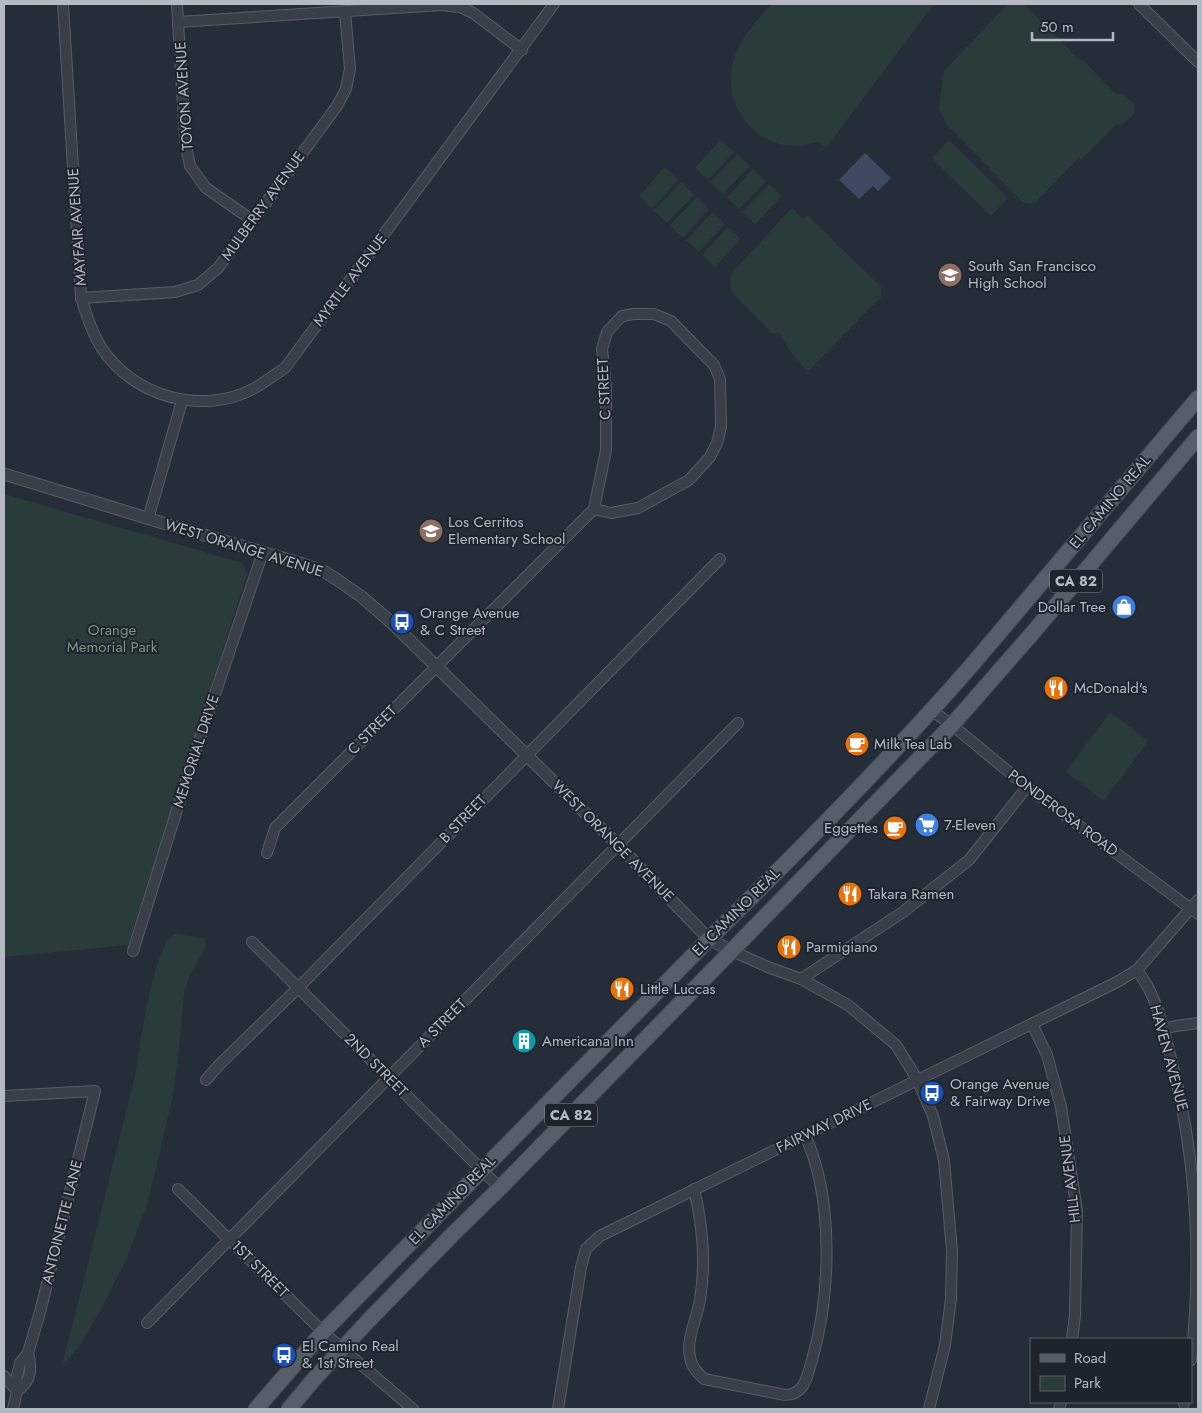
<svg xmlns="http://www.w3.org/2000/svg" width="1202" height="1413" font-family="Jost,sans-serif">
  <style>
    .green { fill: #2a3b3b }
    .water { fill: #3d4a5f }
    .lines { fill: none; stroke-linecap: round; stroke-linejoin: round }
    .stream { stroke: #3d4a5f; stroke-width: 3 }
    .minor-casing { stroke: #575d67; stroke-width: 12 }
    .tertiary-casing { stroke: #575d67; stroke-width: 13 }
    .primary-casing { stroke: #424852; stroke-width: 17 }
    .minor { stroke: #393f49; stroke-width: 10 }
    .tertiary { stroke: #393f49; stroke-width: 11 }
    .primary { stroke: #575e69; stroke-width: 15 }
    .labels { text-anchor: middle; stroke-width: 4; stroke-linejoin: round; paint-order: stroke }
    .shield { fill: #1e242e; stroke: #878d97; stroke-width: 1 }
    .shield-label { font-size: 14px; font-weight: bold; fill: #b4bac4 }
    .street-label { font-size: 15px; fill: #b4bac4; stroke: #1e242e }
    .poi-label { font-size: 15px; fill: #b4bac4; stroke: #1e242e; text-anchor: start }
    .park-label { font-size: 15px; fill: #75977e; stroke: #1e242e }
  </style>
  <rect width="100%" height="100%" fill="#252d38"/>
  <g class="green">
    <path d="M771 4H934L826 148 818 142C806 145 795 147 783 145 746 137 723 98 733 62 738 40 757 21 771 4Z"/>
    <path d="M1008 4H1024L1078 59 1083 60 1116 94 1122 93 1134 104V114L1122 125H1116L1082 159H1078L1034 204 1024 203 946 124 939 108 944 71Z"/>
    <path d="M721 140 734 152 708 180 695 168Z"/>
    <path d="M949 140 1008 198 991 216 932 158Z"/>
    <path d="M737 154 750 166 723 194 710 182Z"/>
    <path d="M665 167 678 180 652 208 639 196Z"/>
    <path d="M753 169 766 181 739 209 727 197Z"/>
    <path d="M681 182 694 195 667 223 654 211Z"/>
    <path d="M769 184 782 196 755 224 742 212Z"/>
    <path d="M697 197 709 209 683 238 670 225Z"/>
    <path d="M792 208 803 219 807 215 881 287V297L808 371C796 359 786 347 779 332L773 334 733 294C729 285 729 280 733 271Z"/>
    <path d="M713 212 725 224 699 252 686 240Z"/>
    <path d="M728 227 741 239 715 267 702 255Z"/>
    <path d="M4 494 243 563 247 574 128 945 4 957Z"/>
    <path d="M1110 712 1148 741 1104 801 1066 772Z"/>
    <path d="M175 934H180L205 939 204 943 207 944 189 977 184 994 179 1051 173 1095 148 1203 125 1262 100 1311 79 1347 62 1365 135 1077C139 1051 153 943 175 934Z"/>
  </g>
  <path class="water" d="M865 153 891 178 878 191 873 186 859 199 839 180Z"/>
  <g class="lines">
    <path class="stream" d="M4 1395V1396"/>
    <defs>
      <g id="minor">
        <path d="M63 4 81 298C87 315 91 332 101 347 132 396 201 416 253 389 264 383 274 375 285 368L554 4"/>
        <path d="M177 4 185 140 190 166 206 188 252 220"/>
        <path d="M1139 4 1198 62"/>
        <path d="M178 22 442 5 460 7 473 13 522 50"/>
        <path d="M81 298 175 292 198 285 218 268 337 106 346 89 350 69 345 12"/>
        <path d="M634 314H654L671 321 714 365 720 379 721 427 717 443 710 457 689 480 638 508 611 513 594 509 606 450V388L602 349 607 332 622 316Z"/>
        <path d="M148 519 182 401"/>
        <path d="M931 710 952 725 1027 787 1198 914"/>
        <path d="M267 853 275 828 594 509"/>
        <path d="M252 942 500 1188"/>
        <path d="M133 951 190 768 263 552"/>
        <path d="M732 951 768 967 801 979 848 1005 896 1045 917 1079 933 1116 944 1160 952 1251 951 1299 945 1345 929 1409"/>
        <path d="M1137 970C1141 976 1146 983 1149 989 1161 1013 1166 1040 1173 1066 1196 1161 1202 1262 1191 1360"/>
        <path d="M801 979 903 912 969 860 1027 787"/>
        <path d="M1032 1024 1047 1055 1061 1107 1077 1211 1075 1316 1072 1339"/>
        <path d="M1163 1029 1176 1026 1198 1023"/>
        <path d="M206 1080 219 1065 298 988 720 559"/>
        <path d="M4 1096 95 1091 40 1312 28 1353 20 1363 18 1372 16 1379 17 1391 13 1409"/>
        <path d="M178 1189 323 1332 413 1409"/>
        <path d="M694 1189C703 1226 706 1262 700 1300 697 1318 686 1339 690 1357 691 1366 697 1372 704 1379L785 1395C805 1395 807 1376 812 1360 831 1294 834 1199 805 1135"/>
        <path d="M147 1323 738 723"/>
        <path d="M4 1376 17 1391"/>
        <path d="M17 1391C32 1381 32 1369 28 1353"/>
        <path d="M1184 1404V1402"/>
        <path d="M558 1409 581 1267 586 1249 600 1236 1117 982 1137 970 1198 900"/>
        <path d="M1059 1409 1061 1402"/>
      </g>
      <path id="tertiary" d="M4 474 163 523 303 564 325 572 336 579 362 597 393 624 618 845 709 939 732 951"/>
      <g id="primary">
        <path d="M256 1409 323 1332 709 939C799 851 888 761 971 666 1047 577 1122 487 1198 398"/>
        <path d="M289 1409 315 1378 369 1320 451 1236 500 1188 952 725 1030 636 1198 437"/>
      </g>
    </defs>
    <use href="#minor" class="minor-casing"/>
    <use href="#tertiary" class="tertiary-casing"/>
    <use href="#primary" class="primary-casing"/>
    <use href="#minor" class="minor"/>
    <use href="#tertiary" class="tertiary"/>
    <use href="#primary" class="primary"/>
  </g>
  <defs>
    <symbol id="school-disc" viewBox="-11 -11 22 22"><circle r="9.5" fill="#8d6e63" stroke="#1e242e"/><path d="M0-5L7-2L0 1L-7-2ZM-4 1L0 2.5L4 1V4Q0 6-4 4Z" fill="#fff"/></symbol>
    <symbol id="shop-disc" viewBox="-11 -11 22 22"><circle r="9.5" fill="#3f7fe0" stroke="#1e242e"/><path d="M-5-2.5h2.3a2.7 3.5 0 0 1 5.4 0H5L5.5 6h-11ZM-1.5-2.5h3a1.5 2.3 0 0 0-3 0Z" fill="#fff"/></symbol>
    <symbol id="bus-disc" viewBox="-11 -11 22 22"><circle r="9.5" fill="#1a4fb4" stroke="#1e242e"/><path d="M-5-6H5V4H4V6H2V4H-2V6H-4V4H-5ZM-3.5-4V0h7V-4ZM-3.5 1.2v1.5H-2V1.2ZM2 1.2v1.5H3.5V1.2Z" fill="#fff"/></symbol>
    <symbol id="restaurant-disc" viewBox="-11 -11 22 22"><circle r="9.5" fill="#e8710a" stroke="#1e242e"/><path d="M-5-6h1v4h1v-4h1v4h1v-4h1v5L-1.5 .5V6h-2V.5L-5-1ZM5-6V6H3V1.5H1.5Q1.5-4 5-6Z" fill="#fff"/></symbol>
    <symbol id="cafe-disc" viewBox="-11 -11 22 22"><circle r="9.5" fill="#e8710a" stroke="#1e242e"/><path d="M-5.5-4.5H6V0H3Q3 3.5 0 3.5H-2.5Q-5.5 3.5-5.5 0ZM3-3.2v2h1.7v-2ZM-6 4.5H4V6H-6Z" fill="#fff"/></symbol>
    <symbol id="supermarket-disc" viewBox="-11 -11 22 22"><circle r="9.5" fill="#3f7fe0" stroke="#1e242e"/><path d="M-6-5.5h2.5l.6 2H6L4.5 2H-2.5L-4.4-4H-6ZM-1.5 3.2a1.3 1.3 0 1 0 .1 0ZM3 3.2a1.3 1.3 0 1 0 .1 0Z" fill="#fff"/></symbol>
    <symbol id="building-disc" viewBox="-11 -11 22 22"><circle r="9.5" fill="#0f9aa8" stroke="#1e242e"/><path d="M-4-6H4V6H1V3H-1V6H-4ZM-2.5-4.3h1.7v1.8h-1.7ZM.8-4.3h1.7v1.8H.8ZM-2.5-1h1.7V.8h-1.7ZM.8-1h1.7V.8H.8Z" fill="#fff"/></symbol>
  </defs>
  <g fill-rule="evenodd">
    <use href="#school-disc" x="936" y="261" width="28" height="28"/>
    <use href="#school-disc" x="417" y="517" width="28" height="28"/>
    <use href="#shop-disc" x="1110" y="593" width="28" height="28"/>
    <use href="#bus-disc" x="388" y="608" width="28" height="28"/>
    <use href="#restaurant-disc" x="1042" y="674" width="28" height="28"/>
    <use href="#cafe-disc" x="843" y="730" width="28" height="28"/>
    <use href="#supermarket-disc" x="913" y="811" width="28" height="28"/>
    <use href="#cafe-disc" x="881" y="814" width="28" height="28"/>
    <use href="#restaurant-disc" x="836" y="880" width="28" height="28"/>
    <use href="#restaurant-disc" x="775" y="933" width="28" height="28"/>
    <use href="#restaurant-disc" x="608" y="975" width="28" height="28"/>
    <use href="#building-disc" x="510" y="1027" width="28" height="28"/>
    <use href="#bus-disc" x="918" y="1079" width="28" height="28"/>
    <use href="#bus-disc" x="270" y="1341" width="28" height="28"/>
  </g>
  <g class="labels">
    <g class="shield">
      <rect x="1050" y="569.5" width="52" height="23" rx="4"/>
      <rect x="545" y="1103.5" width="52" height="23" rx="4"/>
    </g>
    <g class="shield-label">
      <text x="1076" y="586">CA 82</text>
      <text x="571" y="1120">CA 82</text>
    </g>
    <g class="street-label">
      <text transform="translate(184 96) rotate(-94)" y="5">TOYON AVENUE</text>
      <text transform="translate(263 206) rotate(-54)" y="5">MULBERRY AVENUE</text>
      <text transform="translate(77 227) rotate(-94)" y="5">MAYFAIR AVENUE</text>
      <text transform="translate(350 280) rotate(-53)" y="5">MYRTLE AVENUE</text>
      <text transform="translate(604 389) rotate(-93)" y="5">C STREET</text>
      <text transform="translate(1110 502) rotate(-50)" y="5">EL CAMINO REAL</text>
      <text transform="translate(244 548) rotate(17)" y="5">WEST ORANGE AVENUE</text>
      <text transform="translate(372 730) rotate(-45)" y="5">C STREET</text>
      <text transform="translate(196 751) rotate(-72)" y="5">MEMORIAL DRIVE</text>
      <text transform="translate(1063 813) rotate(37)" y="5">PONDEROSA ROAD</text>
      <text transform="translate(463 819) rotate(-46)" y="5">B STREET</text>
      <text transform="translate(613 841) rotate(45)" y="5">WEST ORANGE AVENUE</text>
      <text transform="translate(736 912) rotate(-45)" y="5">EL CAMINO REAL</text>
      <text transform="translate(442 1023) rotate(-45)" y="5">A STREET</text>
      <text transform="translate(1169 1058) rotate(75)" y="5">HAVEN AVENUE</text>
      <text transform="translate(376 1065) rotate(45)" y="5">2ND STREET</text>
      <text transform="translate(824 1126) rotate(-26)" y="5">FAIRWAY DRIVE</text>
      <text transform="translate(1070 1179) rotate(-97)" y="5">HILL AVENUE</text>
      <text transform="translate(452 1200) rotate(-46)" y="5">EL CAMINO REAL</text>
      <text transform="translate(62 1222) rotate(-76)" y="5">ANTOINETTE LANE</text>
      <text transform="translate(260 1269) rotate(45)" y="5">1ST STREET</text>
    </g>
    <g class="poi-label">
      <text x="968" y="271">South San Francisco<tspan x="968" dy="17">High School</tspan></text>
      <text x="448" y="527">Los Cerritos<tspan x="448" dy="17">Elementary School</tspan></text>
      <text x="1106" y="612" text-anchor="end">Dollar Tree</text>
      <text x="420" y="618">Orange Avenue<tspan x="420" dy="17">&amp; C Street</tspan></text>
      <text x="1074" y="693">McDonald's</text>
      <text x="874" y="749">Milk Tea Lab</text>
      <text x="944" y="830">7-Eleven</text>
      <text x="878" y="833" text-anchor="end">Eggettes</text>
      <text x="868" y="899">Takara Ramen</text>
      <text x="806" y="952">Parmigiano</text>
      <text x="640" y="994">Little Luccas</text>
      <text x="542" y="1046">Americana Inn</text>
      <text x="950" y="1089">Orange Avenue<tspan x="950" dy="17">&amp; Fairway Drive</tspan></text>
      <text x="302" y="1351">El Camino Real<tspan x="302" dy="17">&amp; 1st Street</tspan></text>
    </g>
    <g class="park-label">
      <text x="112" y="635">Orange<tspan x="112" dy="17">Memorial Park</tspan></text>
    </g>
  </g>
  <rect width="1202" height="1413" fill="none" stroke="#b4bac4" stroke-width="10"/>
  <rect x="1030" y="1338" width="162" height="65" fill="#1e242e" stroke="#5a606a"/>
  <rect x="1040" y="1354" width="25" height="8" fill="#575e69" stroke="#5a606a"/>
  <text x="1074" y="1363" font-size="15" fill="#b4bac4">Road</text>
  <rect x="1040" y="1376" width="25" height="15" fill="#2a3b3b" stroke="#5a606a"/>
  <text x="1074" y="1388" font-size="15" fill="#b4bac4">Park</text>
  <path d="M1032 32v8h81v-8" fill="none" stroke="#b4bac4" stroke-width="2.5"/>
  <text x="1040" y="32" font-size="15" fill="#b4bac4" stroke="#1e242e" stroke-width="4" paint-order="stroke">50 m</text>
</svg>
